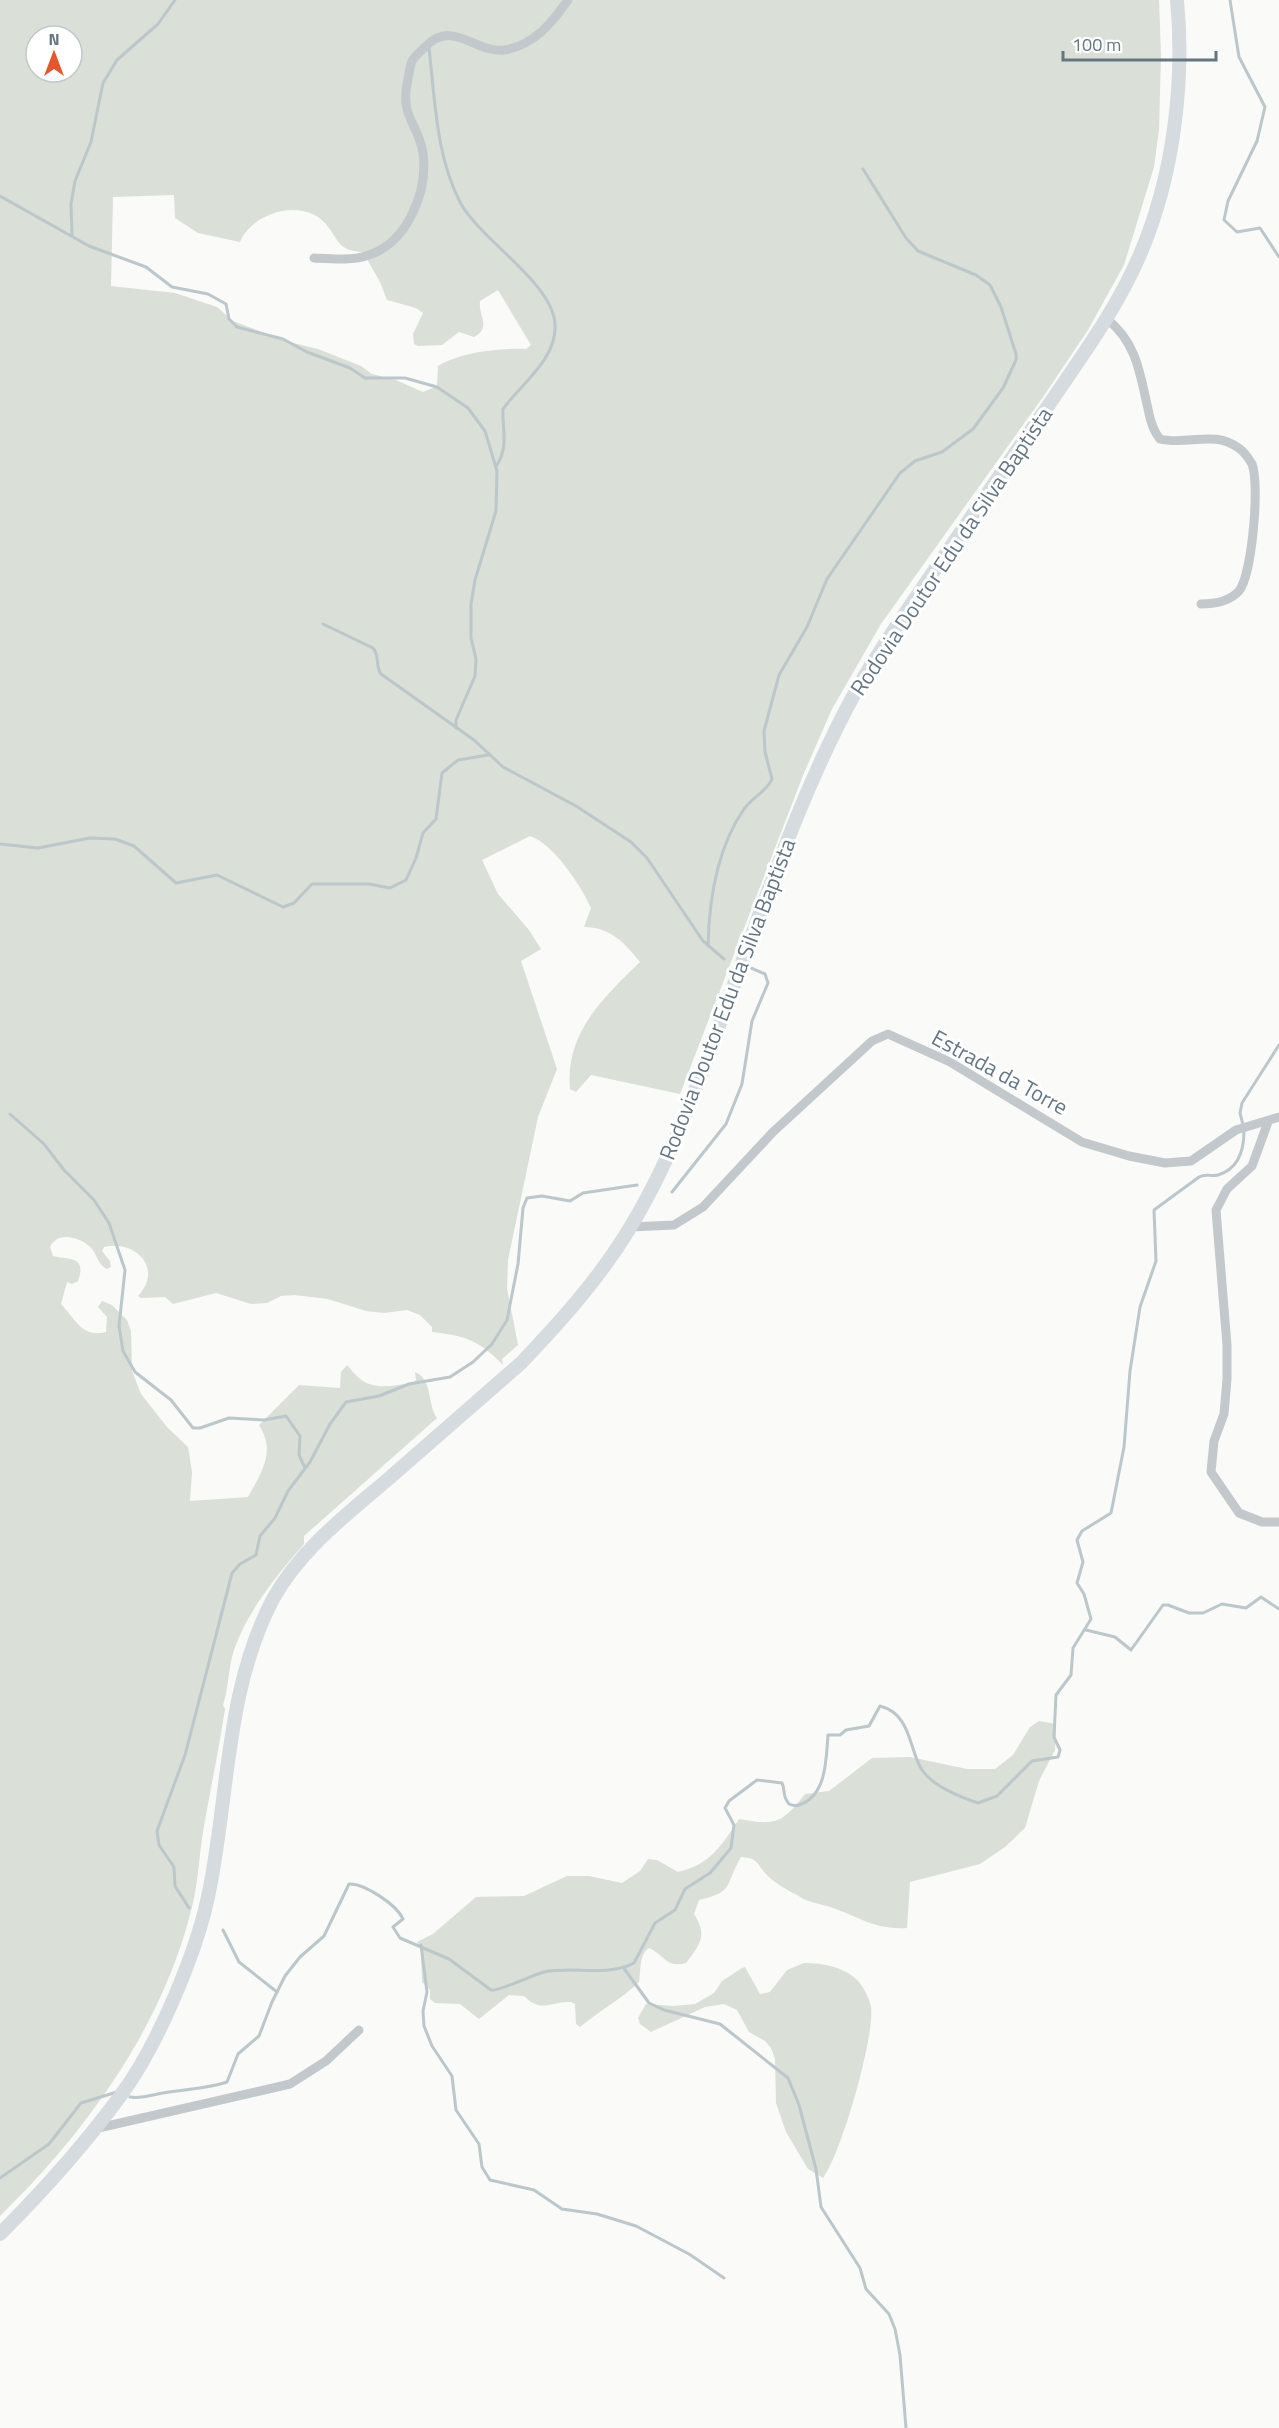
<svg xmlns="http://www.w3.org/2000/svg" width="1279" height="2428" font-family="'Titillium Web',sans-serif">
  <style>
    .green { fill: #dadfd7; fill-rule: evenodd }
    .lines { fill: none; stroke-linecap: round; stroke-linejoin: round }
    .stream { stroke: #bbc7cb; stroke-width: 3 }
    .street { stroke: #c3c8cc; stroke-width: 9 }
    .primary { stroke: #d6dbdf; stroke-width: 14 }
    .labels { text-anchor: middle; stroke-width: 6; stroke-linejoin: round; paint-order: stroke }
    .street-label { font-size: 22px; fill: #657683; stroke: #fff }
  </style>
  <rect width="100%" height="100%" fill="#fafaf8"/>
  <g class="green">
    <path d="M0 0H1159L1161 55 1159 130 1154 167 1124 265 1088 330 1043 397 881 624 832 709 804 773 680 1094 591 1075 576 1092 570 1089C565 1033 603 998 640 962 625 943 610 927 584 927L591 908C581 886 554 844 530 836L482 860 498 894 529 930 541 949 521 961 557 1069 538 1117 508 1260 507 1288 518 1345 502 1359 503 1365C479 1340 466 1336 432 1332V1327L420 1315 407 1310 384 1313 366 1311 328 1299 294 1295 281 1296 267 1303 251 1304 216 1293 173 1304 165 1297 141 1298 138 1296C164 1268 135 1239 104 1247L102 1251 110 1261 111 1267 107 1269C97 1265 97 1252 89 1246 77 1236 57 1232 50 1247L53 1256C70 1260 87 1256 78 1281L72 1284 67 1282 61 1304C76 1320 82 1338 106 1332L107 1317 98 1307 102 1301 112 1305 127 1320 131 1331 132 1371 141 1394 167 1427 188 1447 192 1472 190 1501 248 1497C262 1472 276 1451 259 1425L299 1385 340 1388 341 1372 347 1365C351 1369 353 1373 357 1376 373 1392 393 1385 413 1383L416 1380 415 1372C433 1379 427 1404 437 1418L304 1536V1544C277 1575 248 1610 234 1650 228 1668 229 1687 223 1705L225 1709C219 1748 211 1787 204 1826 199 1852 199 1880 192 1907 163 2026 87 2131 0 2216ZM36 36H72V72H36ZM174 195 175 218 198 233 240 242C252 213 300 198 324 222 339 238 336 251 363 252L380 282 387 300 416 308 423 313 413 334 414 344 418 346 442 345 459 332 474 337C492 328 478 315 480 301L498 290 531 345 526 349C500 348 461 352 438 366L437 386 423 392 396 380 372 374 361 366 318 349 285 341 233 321 217 307 175 293 111 286 113 197Z"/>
    <path d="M1039 1721 1056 1724 1055 1750 1039 1781 1025 1828 1005 1847 980 1864 910 1882 907 1928C872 1930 857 1915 827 1906 816 1903 807 1902 797 1895 787 1890 773 1882 766 1874 756 1863 758 1858 741 1857 725 1884 735 1892 699 1900L694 1914C708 1936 700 1944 686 1963 665 1968 666 1956 649 1948 639 1954 641 1970 639 1982 620 2000 599 2011 580 2027L576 2024 575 2004 571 2002C550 2001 542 2014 524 1996L509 1995 479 2019 460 2004 435 2003 430 1999V1990L422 1982 421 1951 417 1942 433 1934 476 1897 524 1896 567 1876H589L622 1883 640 1871 648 1859 657 1860 678 1872C710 1865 722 1845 739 1819 777 1826 782 1823 805 1794L829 1791 872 1758 910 1757 967 1769H995L1013 1755 1030 1727Z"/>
    <path d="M804 1963C823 1963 846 1967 859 1982 864 1988 870 2000 871 2007 875 2036 841 2155 823 2178L808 2169 786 2132 776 2103 775 2059 771 2048 765 2041 749 2032 737 2010 724 2004 705 2007 651 2032 640 2024 638 2018 646 2004 674 2006 695 2004 714 1993 722 1981 742 1968 745 1967 760 1994 770 1992 787 1970Z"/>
  </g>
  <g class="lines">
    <g class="stream">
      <path d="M1230 0 1239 57 1265 107 1257 141 1228 201 1224 220 1237 232 1260 228 1279 257"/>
      <path d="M429 48C435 100 436 157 461 204 482 241 554 284 555 325 557 359 521 384 503 409 502 430 509 445 497 465"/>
      <path d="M0 196 89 246 146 267 172 287 208 294 226 304 229 319 237 327 283 339 307 352 350 368 365 378H405L437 387 468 408 485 431 497 471 496 511 475 580 471 604V638L476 659 475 676 456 720V728"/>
      <path d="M72 236 71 204 75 181 91 142 103 83 117 60 158 24 175 0"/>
      <path d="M323 624 373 648C380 656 375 666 381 674L474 740 503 767 576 806 631 842 647 858 703 941 724 959"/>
      <path d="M0 844 38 848 90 838 115 839 134 846 176 883 217 875 283 907 294 903 312 884H369L390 888 406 880 416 858 423 833 436 819 442 773 458 760 488 755"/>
      <path d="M708 946C709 901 717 848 744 809 752 798 767 791 772 779L765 752 764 731 779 675 807 627 827 579 900 473 915 461 942 452 973 429 1003 388 1016 360V354L1001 307 990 285 976 275 918 251 906 238 863 169"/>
      <path d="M10 1114 44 1144 64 1170 94 1200 109 1223 125 1270 119 1326 123 1351 135 1372 171 1400 193 1428H200L229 1418 264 1420 286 1416 300 1436 299 1455 305 1468"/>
      <path d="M1243 1125 1240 1113 1242 1103 1279 1045"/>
      <path d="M672 1192 726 1124 742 1084 752 1021 768 983 765 974 751 968"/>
      <path d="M1086 1630 1115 1637 1131 1650 1163 1605H1168L1189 1613H1203L1222 1604 1246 1608 1261 1597 1279 1609"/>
      <path d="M189 1908 175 1886 174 1867 159 1845 157 1831 185 1755 232 1573 240 1564 256 1555 260 1536 275 1518 288 1491 310 1462 330 1424 346 1402 379 1396 409 1384 450 1377 473 1362 492 1344 507 1320 518 1264 523 1208 527 1198 542 1196 570 1201 583 1193 637 1185"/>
      <path d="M223 1930 239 1962 277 1992"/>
      <path d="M421 1945 427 1992 423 2011 424 2026 432 2046 452 2076 456 2110 479 2144 482 2167 490 2180 534 2190 562 2209 597 2214 636 2226 689 2254 724 2278"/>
      <path d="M623 1967 649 2003 664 2010 720 2024 788 2078 799 2105 816 2169 821 2207 860 2268 866 2289 889 2314 895 2329 900 2355 906 2428"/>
      <path d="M130 2097C143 2099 151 2095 163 2093 184 2089 207 2089 227 2082L238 2054 259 2036 272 2002 285 1976 300 1957 324 1936 349 1884C364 1883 397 1905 403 1919L393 1927 400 1938 449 1959 491 1990C498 1992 532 1975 544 1972 572 1966 608 1977 634 1963L655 1923 675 1910 685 1889 710 1873 731 1848 734 1825 725 1808 729 1801 757 1780 782 1783C785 1789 783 1796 787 1801 789 1806 794 1806 799 1805 827 1796 826 1759 828 1735H840L846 1730 869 1726 880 1706C912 1714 909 1751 922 1770 933 1786 960 1797 978 1803L997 1796 1032 1761 1058 1757 1060 1750 1054 1737 1056 1695 1071 1675 1073 1648 1091 1619 1084 1594 1077 1583 1083 1562 1077 1540 1082 1531 1111 1513 1124 1447 1130 1371 1140 1307 1156 1261 1154 1210 1199 1177C1206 1173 1211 1177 1218 1175 1238 1169 1244 1150 1244 1131"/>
      <path d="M0 2178 49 2144 81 2103 117 2092"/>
    </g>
    <g class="street">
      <path d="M314 258C332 259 352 261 369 255 408 242 428 191 423 153 418 121 399 118 408 79 409 73 410 66 412 61 415 56 421 51 425 47 453 18 475 54 505 50 534 45 552 23 568 0"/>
      <path d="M1107 319C1137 343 1140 374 1148 409 1150 420 1153 431 1160 439 1188 446 1214 429 1240 449 1244 452 1249 459 1252 464 1260 484 1252 575 1239 591 1229 602 1215 604 1201 604"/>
      <path d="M1268 1122 1252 1166 1227 1189 1216 1210 1227 1345V1379L1224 1414 1214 1441 1211 1472 1239 1513 1262 1522H1279"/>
      <path d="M630 1227 674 1225 703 1207 773 1132 872 1041 888 1034 950 1062 1082 1142 1129 1156 1165 1163 1191 1161 1236 1130 1279 1117"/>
      <path d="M94 2129 290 2084 326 2061 359 2030"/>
    </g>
    <path class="primary" d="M0 2234C43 2191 85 2144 121 2095 158 2045 199 1948 210 1887 229 1791 226 1688 273 1599 301 1548 350 1512 394 1474 436 1437 479 1400 521 1363 560 1322 598 1280 628 1231 673 1158 700 1078 729 998 767 895 803 787 856 691 880 648 909 608 936 568 973 515 1009 461 1046 409 1079 360 1115 312 1139 257 1173 179 1185 84 1177 0"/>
  </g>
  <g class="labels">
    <g class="street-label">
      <text transform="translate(951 551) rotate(-56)" y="8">Rodovia Doutor Edu da Silva Baptista</text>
      <text transform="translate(727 999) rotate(-69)" y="8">Rodovia Doutor Edu da Silva Baptista</text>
      <text transform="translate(1000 1072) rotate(29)" y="8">Estrada da Torre</text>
    </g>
  </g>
  <g transform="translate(54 54)"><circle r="28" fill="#ffffff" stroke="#c1c8cd" stroke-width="1.5"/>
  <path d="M0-4.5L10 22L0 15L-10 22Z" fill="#e4572e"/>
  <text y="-9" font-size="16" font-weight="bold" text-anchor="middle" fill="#657683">N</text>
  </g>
  <path d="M1063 51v9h153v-9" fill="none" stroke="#657683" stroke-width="3"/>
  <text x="1072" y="51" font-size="18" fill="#657683" stroke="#ffffff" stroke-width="4.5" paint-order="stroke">100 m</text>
</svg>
